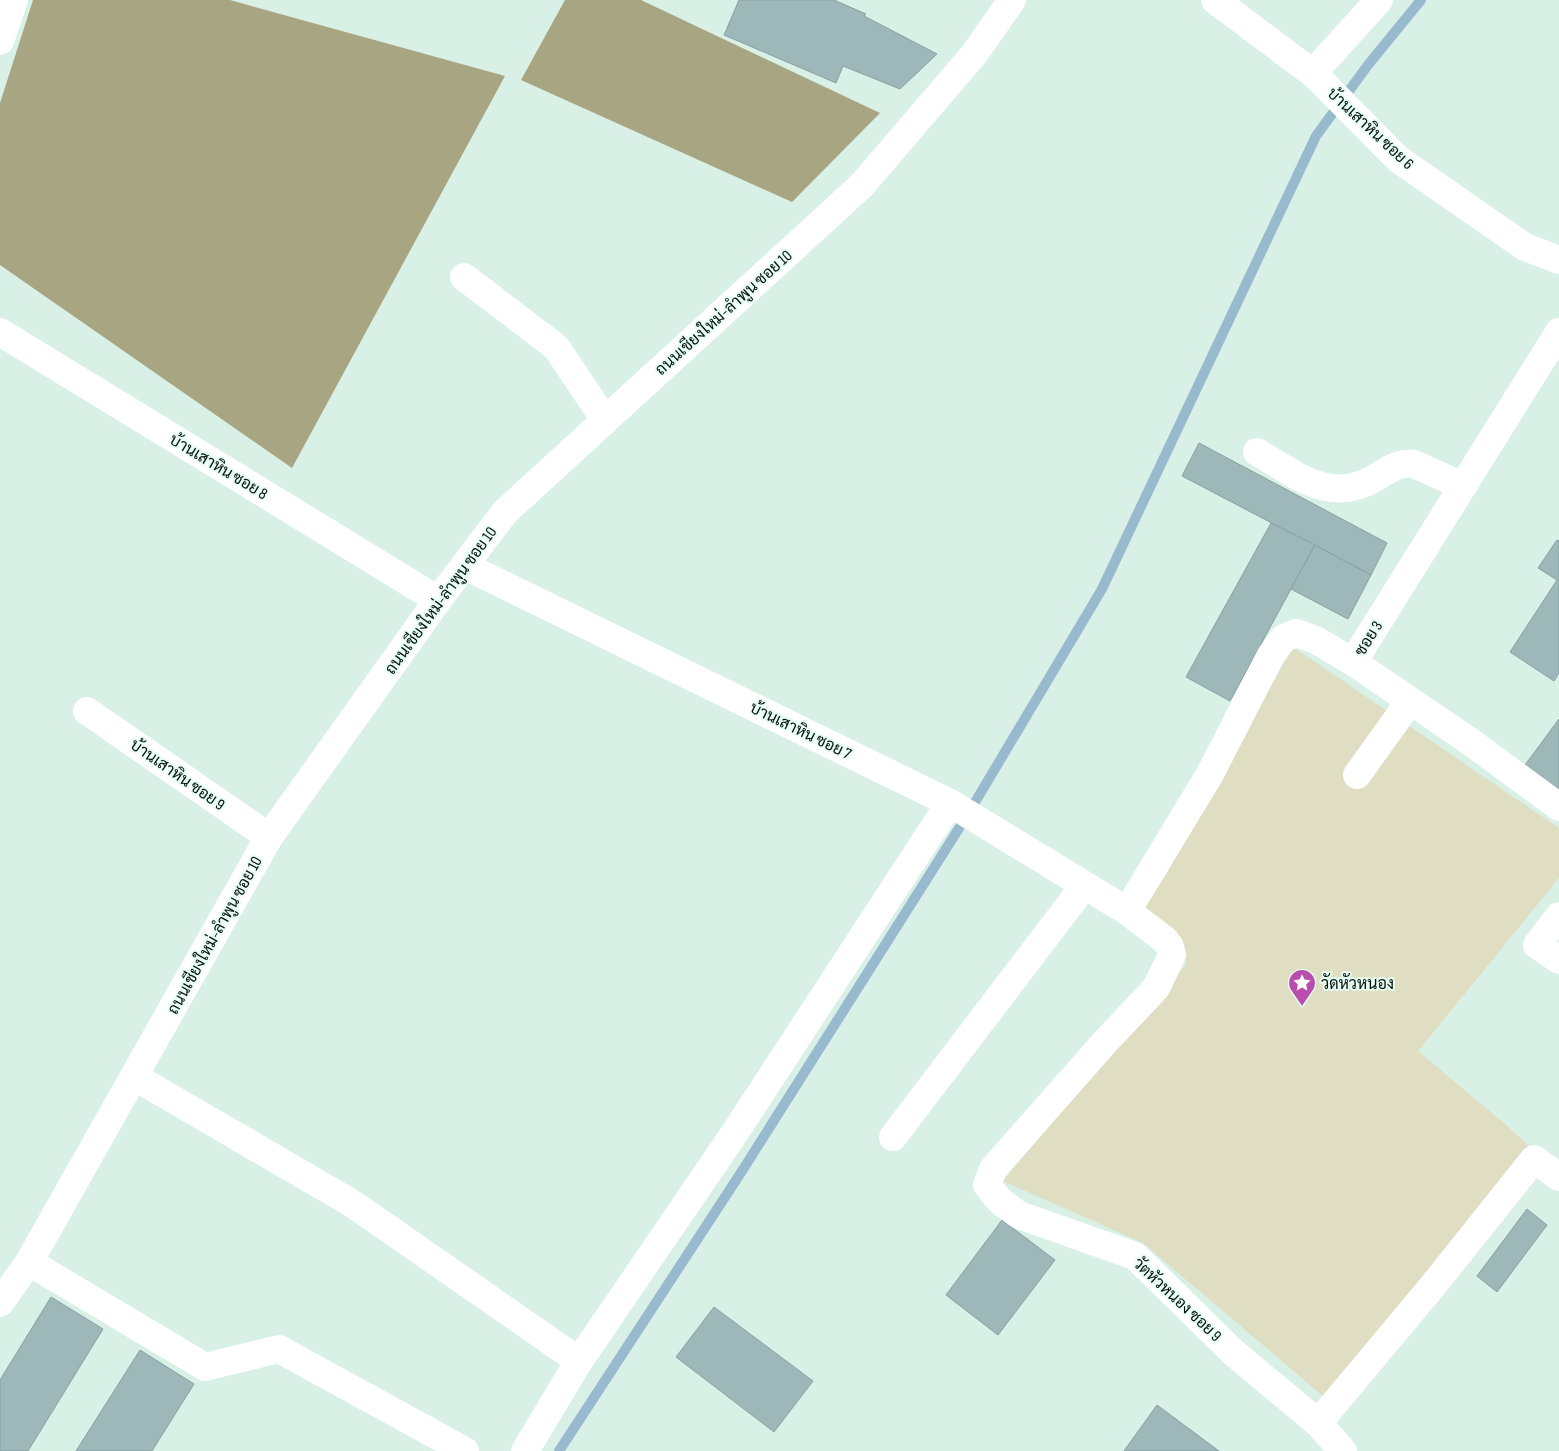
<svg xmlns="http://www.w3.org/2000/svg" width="1559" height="1451" font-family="'Sofia Sans Condensed',Sarabun,sans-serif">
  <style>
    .green { fill: #dfddc2 }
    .forest { fill: #a8a583 }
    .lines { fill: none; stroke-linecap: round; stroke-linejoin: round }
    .stream { stroke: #97bacf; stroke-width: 10 }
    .building { fill: #9eb7b8; stroke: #88a0a2 }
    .minor { stroke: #fff; stroke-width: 28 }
    .labels { text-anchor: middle; stroke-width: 4; stroke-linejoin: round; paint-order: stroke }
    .street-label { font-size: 16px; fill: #09100d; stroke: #e6fdf3 }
    .poi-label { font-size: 16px; fill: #09100d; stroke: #e6fdf3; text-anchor: start }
  </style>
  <rect width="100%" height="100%" fill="#d9f0e6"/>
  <path class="green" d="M1293 647 1559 828V878L1418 1051 1504 1123 1532 1149 1324 1397 1143 1243 1003 1181 1187 963 1160 924 1143 909 1164 878Z"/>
  <g class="forest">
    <path d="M33 0H230L505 76 292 468 0 265V103Z"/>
    <path d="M565 0H641L880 113 792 202 521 80Z"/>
  </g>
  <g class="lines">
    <path class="stream" d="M559 1451 742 1171 968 814 1102 589 1316 136 1368 65 1421 0"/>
  </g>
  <g class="building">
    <path d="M739 0H834L866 14 864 16 937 54 900 89 843 66 836 83 724 35Z"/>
    <path d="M1199 443 1387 543 1371 575 1182 476Z"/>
    <path d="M1271 523 1315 545 1230 701 1186 677Z"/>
    <path d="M1557 540 1559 541V673L1554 681 1510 652 1557 580 1538 568Z"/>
    <path d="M1315 545 1371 575 1348 619 1291 589Z"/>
    <path d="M1559 719V790L1525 765Z"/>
    <path d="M1527 1209 1547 1225 1497 1292 1477 1276Z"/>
    <path d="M1002 1220 1055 1260 998 1335 946 1295Z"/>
    <path d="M51 1297 103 1329 28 1451H0V1380Z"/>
    <path d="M714 1307 813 1381 774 1432 676 1357Z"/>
    <path d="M140 1350 194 1384 152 1451H76Z"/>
    <path d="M1157 1405 1219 1451H1124Z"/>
  </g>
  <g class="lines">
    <g class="minor">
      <path d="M1215 0 1315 75 1398 159 1525 247 1559 260"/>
      <path d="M0 41 14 0"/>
      <path d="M1313 73 1379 0"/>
      <path d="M464 277 556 347 605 420"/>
      <path d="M0 332 438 600"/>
      <path d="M1257 452C1295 474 1330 505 1375 478 1389 470 1397 462 1414 464L1463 486"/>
      <path d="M465 566 950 803 1127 911 1165 940 1170 947 1172 955 1156 988 1105 1042 993 1169 987 1185 1000 1201 1019 1215 1135 1256 1234 1353 1318 1423 1431 1288 1534 1159 1559 1177"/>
      <path d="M1353 662 1468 740 1559 807"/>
      <path d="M87 711 269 837"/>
      <path d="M1357 775 1410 701"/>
      <path d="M1127 911 1210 774 1271 655 1284 638 1296 633 1316 640 1353 662 1559 332"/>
      <path d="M1559 916 1537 945 1559 960"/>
      <path d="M135 1077 353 1204 579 1361"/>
      <path d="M893 1137 1084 886"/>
      <path d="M29 1262 205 1367 279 1349 465 1451"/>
      <path d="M0 1303 29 1262 269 837 438 600 505 512 862 185 975 53 1012 0"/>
      <path d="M1318 1423 1343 1451"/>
      <path d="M525 1451 579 1361 734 1134 950 803"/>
    </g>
  </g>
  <defs>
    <symbol id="sight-pin" viewBox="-11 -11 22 30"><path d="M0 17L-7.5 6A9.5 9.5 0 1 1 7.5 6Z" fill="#b84dae" stroke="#e6fdf3"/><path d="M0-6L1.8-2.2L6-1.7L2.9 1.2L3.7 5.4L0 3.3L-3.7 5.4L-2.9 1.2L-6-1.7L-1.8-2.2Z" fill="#fff"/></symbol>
  </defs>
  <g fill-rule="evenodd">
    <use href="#sight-pin" x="1286" y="967" width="32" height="43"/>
  </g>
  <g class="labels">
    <g class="street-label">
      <text transform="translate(1371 128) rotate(43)" y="6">บ้านเสาหิน ซอย 6</text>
      <text transform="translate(723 312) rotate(-42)" y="6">ถนนเชียงใหม่-ลำพูน ซอย 10</text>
      <text transform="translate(219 466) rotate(31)" y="6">บ้านเสาหิน ซอย 8</text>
      <text transform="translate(440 600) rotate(-54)" y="6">ถนนเชียงใหม่-ลำพูน ซอย 10</text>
      <text transform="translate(1368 638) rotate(-58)" y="6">ซอย 3</text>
      <text transform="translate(801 730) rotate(26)" y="6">บ้านเสาหิน ซอย 7</text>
      <text transform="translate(178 774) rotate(35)" y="6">บ้านเสาหิน ซอย 9</text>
      <text transform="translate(214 935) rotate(-61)" y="6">ถนนเชียงใหม่-ลำพูน ซอย 10</text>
      <text transform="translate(1178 1299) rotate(43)" y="6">วัตหัวหนอง ซอย 9</text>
    </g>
    <g class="poi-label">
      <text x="1321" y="989">วัดหัวหนอง</text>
    </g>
  </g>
</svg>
